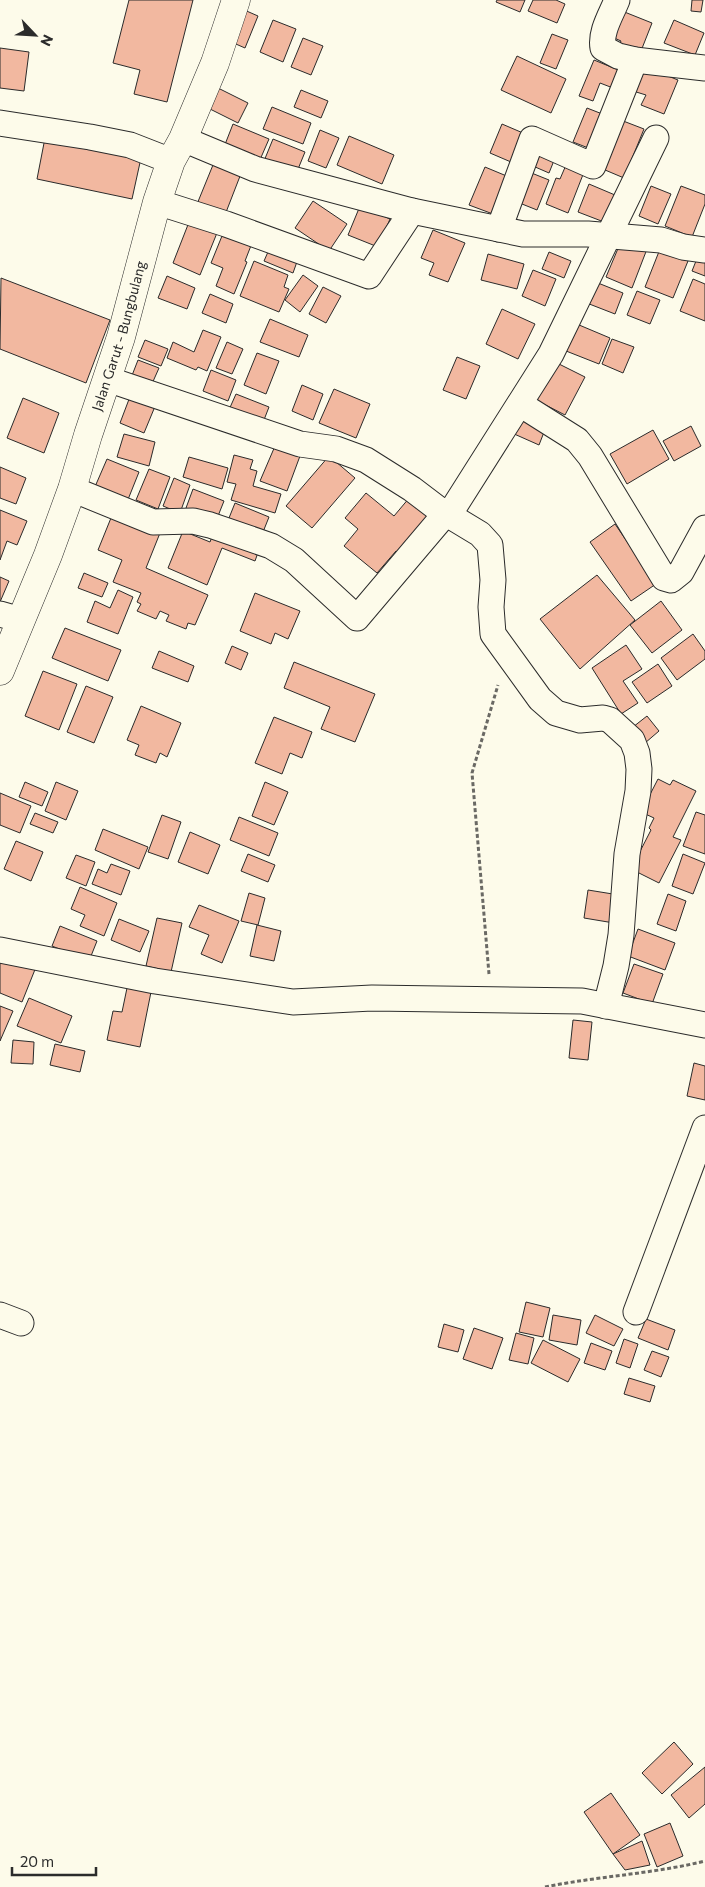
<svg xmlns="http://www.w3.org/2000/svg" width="705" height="1887" font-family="Commissioner,sans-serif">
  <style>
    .building { fill: #f2b8a0; stroke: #2b2b2b }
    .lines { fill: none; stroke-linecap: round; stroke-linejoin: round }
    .street-casing { stroke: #2b2b2b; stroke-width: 27 }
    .primary-casing { stroke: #2b2b2b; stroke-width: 29 }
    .path { stroke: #6a6964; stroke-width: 3; stroke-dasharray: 4 2.5; stroke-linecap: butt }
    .street { stroke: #fdfbea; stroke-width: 25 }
    .primary { stroke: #fdfbea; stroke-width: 28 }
    .labels { text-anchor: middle; stroke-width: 4; stroke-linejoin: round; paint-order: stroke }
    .street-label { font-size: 14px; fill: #2b2b2b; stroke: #fdfbea }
  </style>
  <rect width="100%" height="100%" fill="#fdfbea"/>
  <g class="building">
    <path d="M129 0H193L167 102 134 94 140 70 113 63Z"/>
    <path d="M497 0H525L520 12 496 2Z"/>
    <path d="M533 0H556L565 4 557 23 528 11Z"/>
    <path d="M692 0H703L701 12 691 11Z"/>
    <path d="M242 9 258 16 245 48 229 41Z"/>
    <path d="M622 11 652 23 639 56 618 47 621 41 612 37Z"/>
    <path d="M273 20 296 29 283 62 260 52Z"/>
    <path d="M674 20 704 33 695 55 664 43Z"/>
    <path d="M552 34 568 40 556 69 540 63Z"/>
    <path d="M303 38 323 46 311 75 291 67Z"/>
    <path d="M0 48 29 52 24 91 0 88Z"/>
    <path d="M517 56 566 79 551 113 501 90Z"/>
    <path d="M594 60 621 71 613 88 600 83 593 101 579 96Z"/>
    <path d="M643 66 678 80 664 114 641 105 646 95 633 91Z"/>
    <path d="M216 87 248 103 238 123 206 107Z"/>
    <path d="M301 90 328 101 321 118 294 107Z"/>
    <path d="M272 107 311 123 303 144 263 129Z"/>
    <path d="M587 108 610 117 596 151 573 142Z"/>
    <path d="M618 119 644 129 624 178 598 167Z"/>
    <path d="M233 124 269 139 259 162 224 147Z"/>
    <path d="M502 124 523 133 511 162 490 153Z"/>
    <path d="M320 130 339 138 326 168 308 161Z"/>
    <path d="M349 136 394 155 382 184 337 165Z"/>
    <path d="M45 138 141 158 132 199 37 179Z"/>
    <path d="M273 139 305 152 296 174 264 161Z"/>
    <path d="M534 144 557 153 549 173 526 163Z"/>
    <path d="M215 160 242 171 223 220 195 209Z"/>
    <path d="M566 165 584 172 568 213 546 204 556 178 560 179Z"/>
    <path d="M485 167 509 177 493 214 469 205Z"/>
    <path d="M524 170 549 180 537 210 512 200Z"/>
    <path d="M589 184 615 195 604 222 578 212Z"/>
    <path d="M651 186 671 194 658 224 639 216Z"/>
    <path d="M681 186 705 195V204L692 237 665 226Z"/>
    <path d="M313 201 347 224 329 251 295 228Z"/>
    <path d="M360 206 390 219 378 247 348 235Z"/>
    <path d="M191 217 219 228 200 275 173 263Z"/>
    <path d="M433 230 465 243 448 282 429 275 434 263 421 258Z"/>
    <path d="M224 231 252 243 245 261 247 262 234 294 216 286 223 268 211 263Z"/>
    <path d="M622 239 647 249 632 288 606 277Z"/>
    <path d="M271 245 299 256 293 273 264 261Z"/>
    <path d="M660 249 688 261 673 298 645 287Z"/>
    <path d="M700 251 705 253V276L692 271Z"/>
    <path d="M549 252 571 261 564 278 542 269Z"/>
    <path d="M488 254 524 264 517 289 481 280Z"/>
    <path d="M254 261 288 275 284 287 289 289 279 312 240 296Z"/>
    <path d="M533 270 556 279 545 306 522 296Z"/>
    <path d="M303 275 318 286 300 312 285 300Z"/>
    <path d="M167 276 195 288 187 309 158 298Z"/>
    <path d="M1 278 110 320 86 383 0 349Z"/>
    <path d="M588 279 623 293 615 314 579 300Z"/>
    <path d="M693 279 705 284V321L680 311Z"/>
    <path d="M323 287 341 296 326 323 309 314Z"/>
    <path d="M637 291 660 300 650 324 627 315Z"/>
    <path d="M210 294 233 304 226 323 202 313Z"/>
    <path d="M502 309 535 324 518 359 486 344Z"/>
    <path d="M270 319 308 335 299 357 260 342Z"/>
    <path d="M572 322 610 338 599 364 561 349Z"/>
    <path d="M203 330 221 337 207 371 198 367 196 370 167 358 173 342 194 352Z"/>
    <path d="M612 339 634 347 623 373 602 364Z"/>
    <path d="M145 340 168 349 161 366 138 357Z"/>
    <path d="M227 342 243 349 232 374 216 368Z"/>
    <path d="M257 353 279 361 266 394 244 385Z"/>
    <path d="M457 357 480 366 466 399 443 390Z"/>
    <path d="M138 360 159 368 151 386 131 378Z"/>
    <path d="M553 361 585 377 565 415 534 399Z"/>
    <path d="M211 370 236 380 228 401 203 391Z"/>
    <path d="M302 385 323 394 313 420 292 411Z"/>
    <path d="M334 389 370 404 356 438 319 423Z"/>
    <path d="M131 394 156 404 144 433 120 423Z"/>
    <path d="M236 394 269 407 262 425 228 412Z"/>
    <path d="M23 398 59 413 44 453 7 438Z"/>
    <path d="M519 416 546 427 539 445 512 433Z"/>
    <path d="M691 426 701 446 674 461 663 441Z"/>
    <path d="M653 430 669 459 627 484 610 454Z"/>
    <path d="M124 434 155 442 149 466 117 457Z"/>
    <path d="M275 446 300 456 287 491 260 481Z"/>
    <path d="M234 455 253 460 250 469 257 471 253 486 281 494 275 513 231 500 236 484 227 482Z"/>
    <path d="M329 456 355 478 312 528 286 506Z"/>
    <path d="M189 457 228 468 222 489 183 477Z"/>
    <path d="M107 459 139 472 127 502 94 489Z"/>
    <path d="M0 467 26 478 16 504 0 498Z"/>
    <path d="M149 469 170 477 158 509 136 500Z"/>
    <path d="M174 478 190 485 180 513 163 506Z"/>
    <path d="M193 489 224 501 216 521 186 508Z"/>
    <path d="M366 493 394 516 410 497 436 518 403 557 396 551 377 573 344 546 358 529 345 518Z"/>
    <path d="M235 503 269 517 261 537 227 523Z"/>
    <path d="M0 510 27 521 17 545 7 541 0 560Z"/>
    <path d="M113 513 160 533 146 568 208 595 195 625 188 623 186 629 166 621 169 615 160 611 156 619 137 611 141 604 137 602 141 593 113 582 122 560 98 550Z"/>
    <path d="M615 524 656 584 631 601 590 542Z"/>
    <path d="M215 529 260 547 255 561 222 548 207 585 168 568 183 531 210 542Z"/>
    <path d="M84 573 108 583 102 597 78 588Z"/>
    <path d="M597 575 635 620 580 669 540 619Z"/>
    <path d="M0 577 9 581 0 602Z"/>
    <path d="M118 590 133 597 118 634 87 622 95 601 110 608Z"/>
    <path d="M255 593 300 611 288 639 275 633 271 644 240 631Z"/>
    <path d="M661 601 682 630 652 653 630 625Z"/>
    <path d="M65 628 121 650 108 681 52 658Z"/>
    <path d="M693 634 705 651V659L677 680 661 658Z"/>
    <path d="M626 645 642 669 623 681 638 703 621 714 592 668Z"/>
    <path d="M232 646 248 653 241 670 225 663Z"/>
    <path d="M159 651 194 666 188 682 152 668Z"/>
    <path d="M294 662 375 694 355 742 321 729 330 707 284 688Z"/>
    <path d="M658 664 672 686 647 703 632 682Z"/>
    <path d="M43 671 77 684 59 730 25 716Z"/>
    <path d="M86 686 113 697 94 743 67 732Z"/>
    <path d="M141 706 181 723 167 757 160 753 156 763 135 755 139 745 127 740Z"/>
    <path d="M647 716 659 731 645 743 633 727Z"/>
    <path d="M274 717 312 732 302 758 290 753 282 774 255 763Z"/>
    <path d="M658 779 670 785 673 780 696 791 673 837 681 840 659 883 631 869 651 830 649 828 654 818 641 812Z"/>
    <path d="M25 782 48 792 42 806 19 797Z"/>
    <path d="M56 782 78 791 66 820 45 811Z"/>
    <path d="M265 782 288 792 274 825 252 816Z"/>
    <path d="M0 793 31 806 20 833 0 825Z"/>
    <path d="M696 812 705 815V854L683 846Z"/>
    <path d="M35 813 58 822 53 833 30 824Z"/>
    <path d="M162 815 181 822 168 859 148 852Z"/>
    <path d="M239 817 278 833 269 856 230 840Z"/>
    <path d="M103 829 148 847 139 869 95 850Z"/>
    <path d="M190 832 220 845 208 874 178 862Z"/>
    <path d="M16 841 43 852 31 881 4 869Z"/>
    <path d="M248 854 275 865 268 882 241 871Z"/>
    <path d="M683 854 705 863 693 894 672 886Z"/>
    <path d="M76 855 95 862 86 886 66 878Z"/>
    <path d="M111 864 130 871 121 895 92 884 98 869 107 873Z"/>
    <path d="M80 887 117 903 104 936 80 926 85 915 71 909Z"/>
    <path d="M588 890 619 895 614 923 584 918Z"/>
    <path d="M249 893 265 898 258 925 241 921Z"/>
    <path d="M668 894 686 901 676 931 657 924Z"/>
    <path d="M199 905 239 921 222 963 201 954 209 935 189 927Z"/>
    <path d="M157 918 182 923 171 972 146 966Z"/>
    <path d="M119 919 149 931 140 952 111 940Z"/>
    <path d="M257 925 281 931 274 961 250 956Z"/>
    <path d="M60 926 97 941 89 961 52 946Z"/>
    <path d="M638 929 675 943 665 970 628 956Z"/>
    <path d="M0 962 36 967 22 1002 0 993Z"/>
    <path d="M634 964 663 974 652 1004 623 993Z"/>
    <path d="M127 988 151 992 140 1047 107 1040 113 1011 122 1012Z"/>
    <path d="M29 998 72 1016 61 1043 17 1026Z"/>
    <path d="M0 1006 13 1011 0 1041Z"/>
    <path d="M573 1020 592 1022 588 1060 569 1058Z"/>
    <path d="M13 1040 34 1042 33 1064 11 1063Z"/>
    <path d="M55 1044 85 1051 80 1072 50 1065Z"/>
    <path d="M694 1063 705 1066V1100L687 1096Z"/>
    <path d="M526 1302 550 1308 543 1337 519 1332Z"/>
    <path d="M553 1315 581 1320 577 1345 549 1340Z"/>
    <path d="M595 1315 623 1329 614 1346 586 1333Z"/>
    <path d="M646 1319 675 1330 668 1350 638 1338Z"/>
    <path d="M444 1324 464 1330 458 1352 438 1347Z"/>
    <path d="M474 1328 503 1338 492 1369 463 1359Z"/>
    <path d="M516 1333 534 1338 528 1364 509 1360Z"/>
    <path d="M624 1339 638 1344 630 1368 616 1363Z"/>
    <path d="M543 1340 580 1359 568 1382 531 1363Z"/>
    <path d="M591 1343 612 1351 605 1370 584 1363Z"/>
    <path d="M652 1351 669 1357 661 1377 644 1370Z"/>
    <path d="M629 1378 655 1386 650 1402 624 1394Z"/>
    <path d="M674 1742 693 1764 662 1794 642 1773Z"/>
    <path d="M705 1767V1804L689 1818 671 1795Z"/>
    <path d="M611 1793 640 1835 613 1854 584 1812Z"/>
    <path d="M670 1823 683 1856 657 1867 644 1834Z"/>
    <path d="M642 1841 650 1865 625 1870 613 1854Z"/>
  </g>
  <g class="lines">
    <defs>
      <g id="street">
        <path d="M617 0C611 15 600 32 603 48L618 56 635 60 705 68"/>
        <path d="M0 123 90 137 130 145 171 161"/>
        <path d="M183 139 255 169 412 211 523 234H588L661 240 683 247 705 250"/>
        <path d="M157 202 226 224 369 276 412 211"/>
        <path d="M499 229 532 139 593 166 635 60"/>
        <path d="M107 379 300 444 336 449 366 460 412 489 437 508 480 534 490 545 493 580 491 607 493 634 540 699 556 713 580 720 603 718 610 720 632 740 637 753 639 769 638 791 627 854 621 935 616 966 606 1006"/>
        <path d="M520 404 577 440 590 456 664 578 671 580 681 572 705 528"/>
        <path d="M72 489 153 522 193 521 210 525 271 546 294 560 357 618 446 513"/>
        <path d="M449 515 551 354 656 138"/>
        <path d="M0 614 21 620"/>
        <path d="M0 950 155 981 293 1002 372 998 582 1001 705 1025"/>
        <path d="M636 1312 705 1128"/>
        <path d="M0 1315 21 1323"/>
      </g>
      <g id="primary">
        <path id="s1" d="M0 671 48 555 72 489 88 435 121 337 157 202 171 161 183 139 215 63 236 0"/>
      </g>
    </defs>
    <use href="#street" class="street-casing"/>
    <use href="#primary" class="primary-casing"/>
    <g class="path">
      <path d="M489 974 472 773 498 685"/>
      <path d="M545 1887C599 1876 652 1874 705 1861"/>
    </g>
    <use href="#street" class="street"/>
    <use href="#primary" class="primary"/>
  </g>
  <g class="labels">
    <g class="street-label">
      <text dy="5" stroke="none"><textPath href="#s1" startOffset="356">Jalan Garut - Bungbulang</textPath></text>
    </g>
  </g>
  <g transform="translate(35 35) rotate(115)" stroke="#fdfbea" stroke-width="4" paint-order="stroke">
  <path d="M0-4L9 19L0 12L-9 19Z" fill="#2b2b2b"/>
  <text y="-8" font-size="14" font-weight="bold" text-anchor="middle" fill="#2b2b2b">N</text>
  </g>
  <path d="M12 1867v8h84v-8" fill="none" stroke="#2b2b2b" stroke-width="2.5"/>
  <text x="20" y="1867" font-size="15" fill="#2b2b2b" stroke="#fdfbea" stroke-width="4" paint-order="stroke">20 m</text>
</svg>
